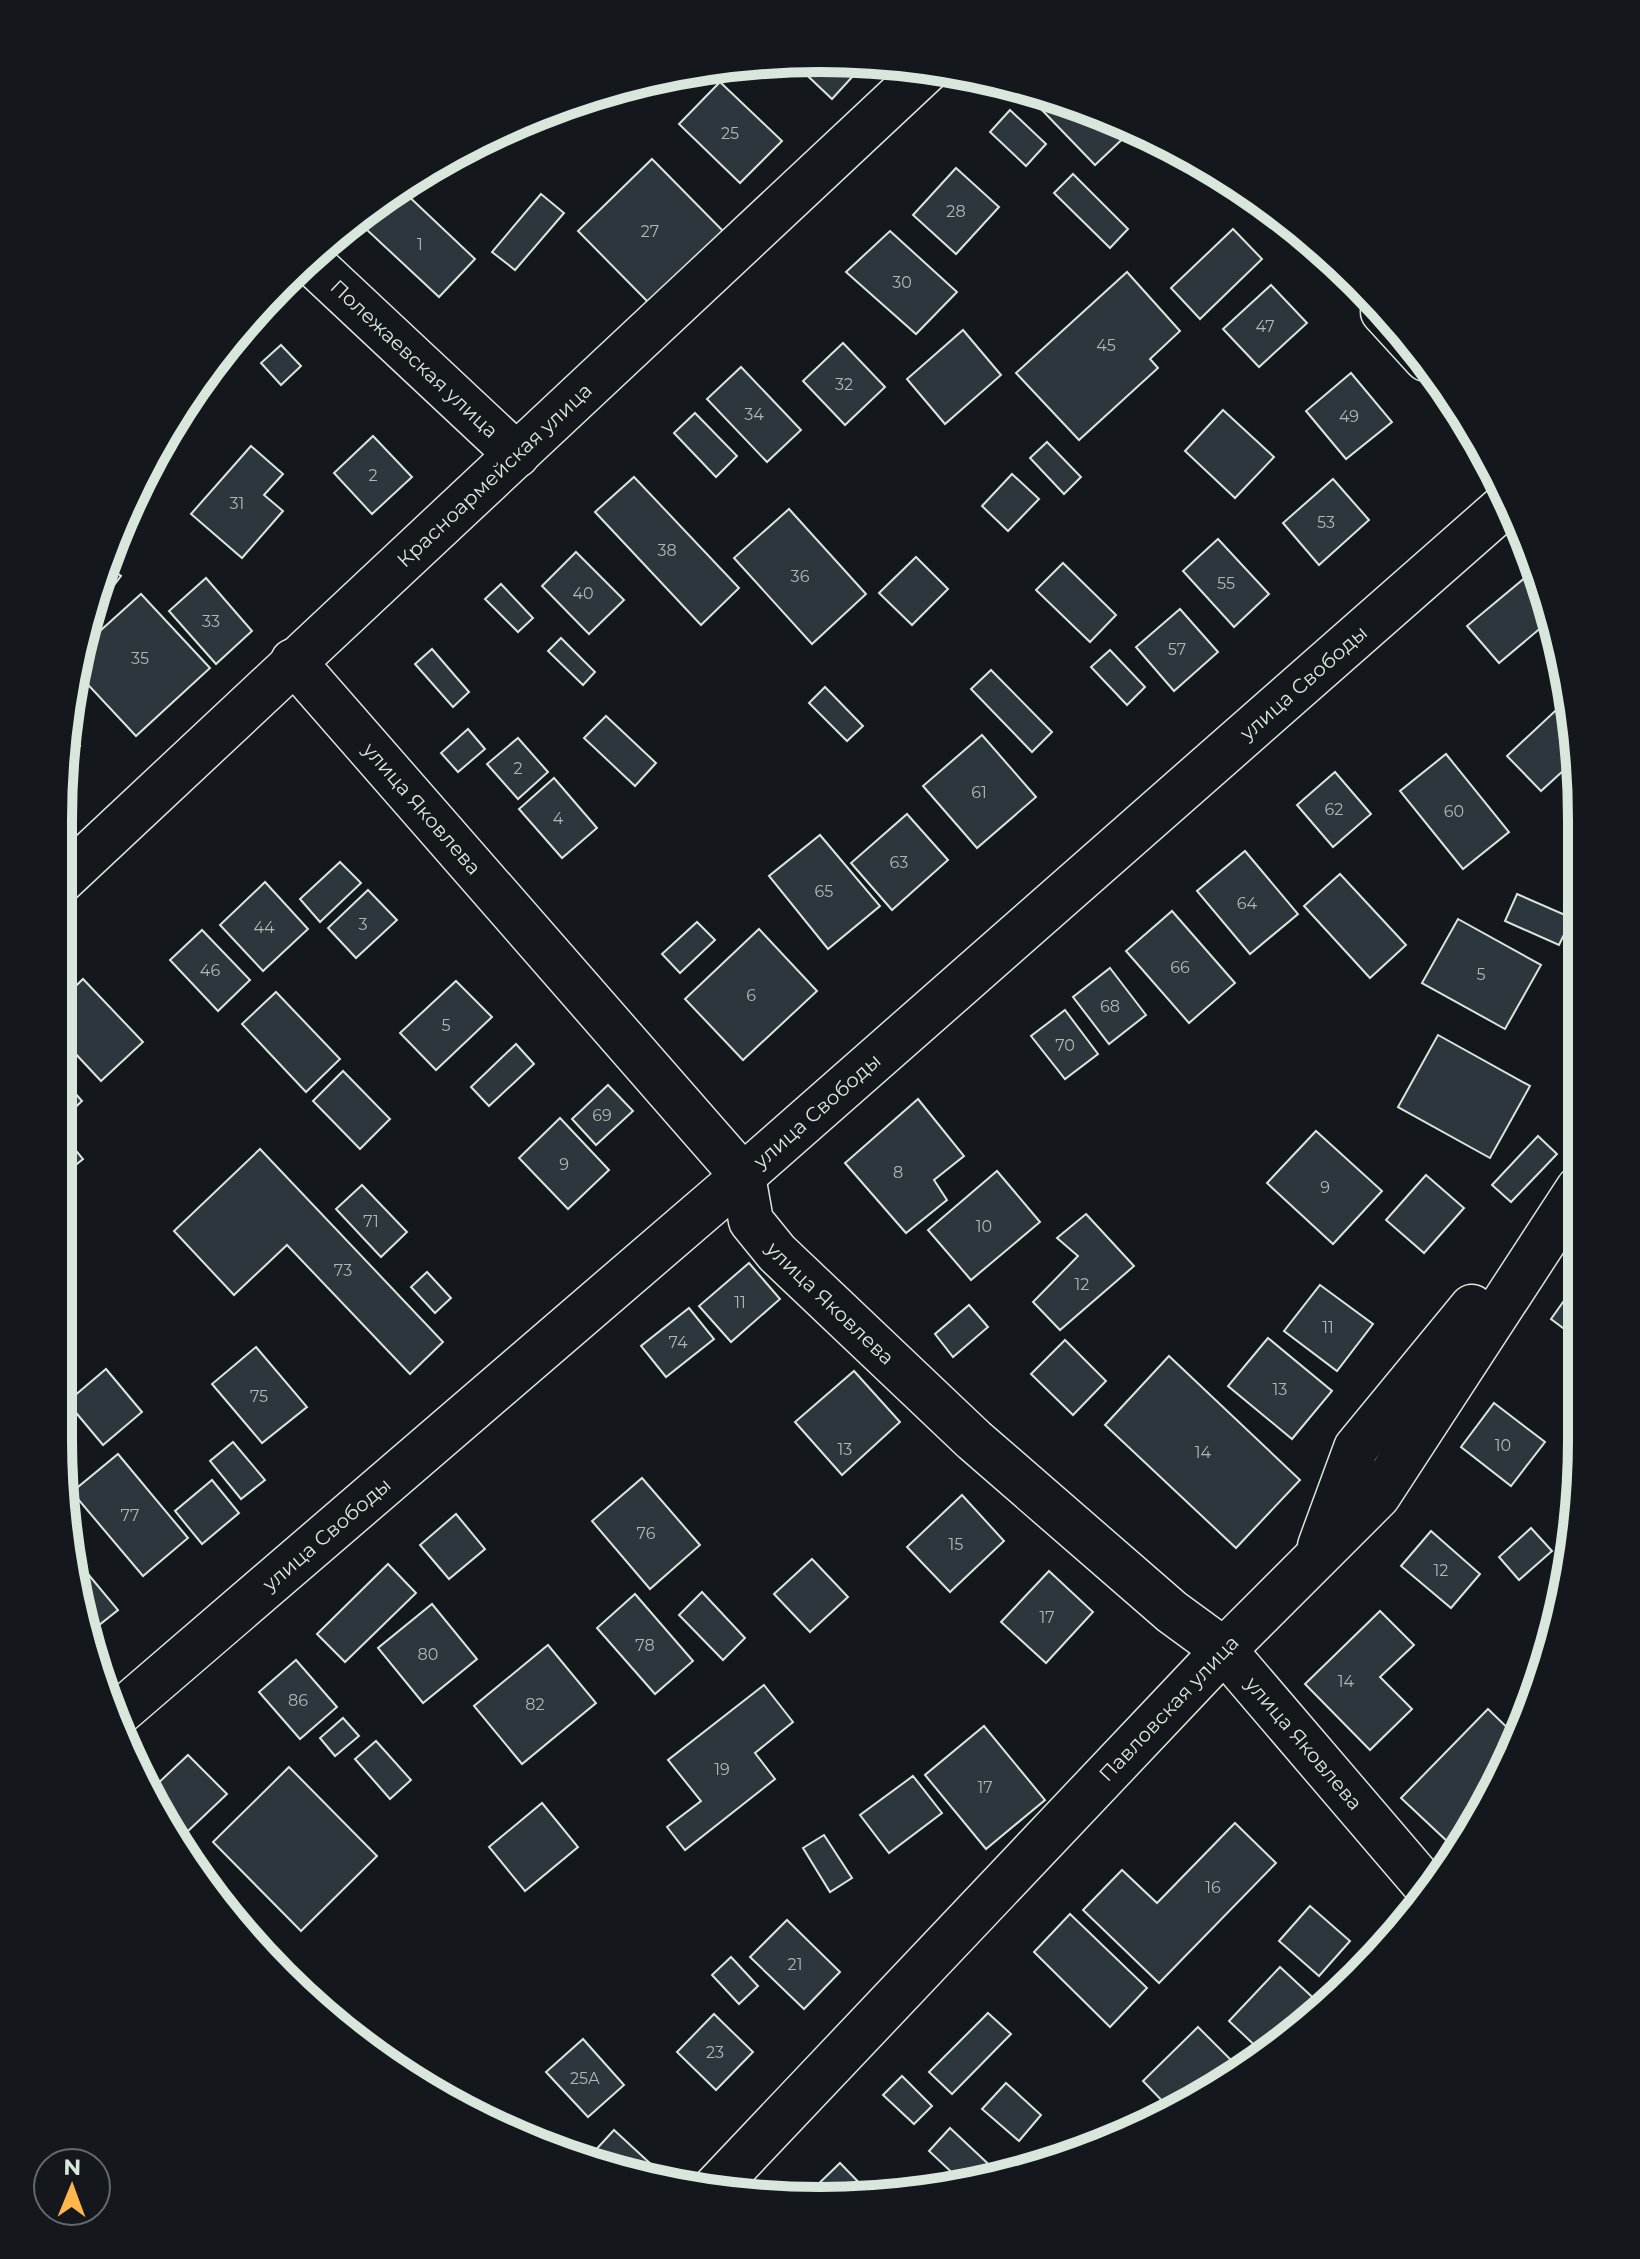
<svg xmlns="http://www.w3.org/2000/svg" width="1640" height="2259" font-family="Montserrat,sans-serif">
  <style>
    .building { fill: #2c363c; stroke: #d8e6dc; stroke-width: 2 }
    .lines { fill: none; stroke-linecap: round; stroke-linejoin: round }
    .minor-casing { stroke: #d8e6dc; stroke-width: 47 }
    .minor { stroke: #14181c; stroke-width: 44 }
    .labels { text-anchor: middle; stroke-width: 6; stroke-linejoin: round; paint-order: stroke }
    .number-label { font-size: 16px; fill: #adbab4 }
    .street-label { font-size: 20px; fill: #d8e6dc; stroke: #14181c }
    .rim { fill: none; stroke: #d8e6dc; stroke-width: 10 }
  </style>
  <rect width="100%" height="100%" fill="#14181c"/>
  <g class="building">
    <path d="M791 60 865 63 832 99Z"/>
    <path d="M720 82 782 141 740 183 679 124Z"/>
    <path d="M1053 96 1065 98 1132 130 1095 165 1040 108Z"/>
    <path d="M1010 110 1046 144 1026 166 990 132Z"/>
    <path d="M652 159 723 231 649 303 578 231Z"/>
    <path d="M956 168 999 207 956 254 913 215Z"/>
    <path d="M1073 174 1128 229 1110 248 1054 193Z"/>
    <path d="M402 190 475 259 439 297 366 229Z"/>
    <path d="M541 194 564 213 515 270 492 252Z"/>
    <path d="M1233 229 1262 259 1200 319 1171 288Z"/>
    <path d="M890 231 957 292 916 334 846 272Z"/>
    <path d="M1127 272 1180 331 1150 359 1158 368 1079 440 1016 373Z"/>
    <path d="M1271 285 1307 323 1259 367 1223 329Z"/>
    <path d="M963 330 1001 375 945 424 907 379Z"/>
    <path d="M843 343 885 387 845 425 803 381Z"/>
    <path d="M281 345 301 366 281 385 261 363Z"/>
    <path d="M741 367 801 430 767 462 707 399Z"/>
    <path d="M1351 373 1392 422 1346 459 1306 411Z"/>
    <path d="M1223 410 1274 457 1235 498 1185 451Z"/>
    <path d="M695 413 737 456 716 477 674 433Z"/>
    <path d="M373 436 412 477 372 514 334 473Z"/>
    <path d="M1047 442 1081 477 1064 494 1030 458Z"/>
    <path d="M251 446 283 474 264 495 283 511 242 558 191 514Z"/>
    <path d="M1012 474 1039 499 1008 531 982 506Z"/>
    <path d="M634 477 739 588 701 625 595 512Z"/>
    <path d="M1333 479 1369 520 1319 565 1283 523Z"/>
    <path d="M789 509 866 594 812 644 734 558Z"/>
    <path d="M1218 539 1269 594 1234 627 1183 571Z"/>
    <path d="M576 552 624 600 589 634 542 586Z"/>
    <path d="M916 557 948 589 912 625 879 593Z"/>
    <path d="M1063 563 1116 615 1090 642 1036 590Z"/>
    <path d="M109 567 121 576 92 614 89 612Z"/>
    <path d="M1533 571 1536 575 1549 621 1499 663 1467 626Z"/>
    <path d="M206 578 252 631 216 664 169 611Z"/>
    <path d="M501 584 533 618 518 632 485 599Z"/>
    <path d="M141 594 210 668 136 736 77 673 80 649Z"/>
    <path d="M1180 609 1218 652 1174 691 1136 647Z"/>
    <path d="M561 638 595 672 583 685 548 651Z"/>
    <path d="M432 649 469 692 453 707 415 664Z"/>
    <path d="M1110 650 1145 687 1127 705 1091 667Z"/>
    <path d="M991 670 1052 732 1032 752 971 689Z"/>
    <path d="M825 687 863 726 847 741 809 703Z"/>
    <path d="M1569 698 1575 720 1576 759 1541 791 1507 756Z"/>
    <path d="M606 716 656 763 635 786 584 738Z"/>
    <path d="M468 729 485 749 458 772 441 753Z"/>
    <path d="M69 735 80 746 66 760Z"/>
    <path d="M982 735 1036 797 977 848 923 786Z"/>
    <path d="M518 738 548 772 518 799 487 764Z"/>
    <path d="M1446 754 1509 832 1463 869 1400 791Z"/>
    <path d="M1335 772 1371 814 1333 847 1297 805Z"/>
    <path d="M554 778 597 828 562 858 519 809Z"/>
    <path d="M907 814 948 860 892 910 851 863Z"/>
    <path d="M820 835 880 906 828 949 769 876Z"/>
    <path d="M1245 851 1298 914 1250 954 1197 891Z"/>
    <path d="M340 862 361 883 320 922 300 899Z"/>
    <path d="M1340 874 1406 945 1370 978 1304 906Z"/>
    <path d="M265 882 308 929 263 971 220 925Z"/>
    <path d="M368 890 397 920 356 958 328 928Z"/>
    <path d="M1517 894 1572 918 1559 945 1505 921Z"/>
    <path d="M1172 911 1235 983 1189 1023 1126 951Z"/>
    <path d="M1458 919 1541 965 1505 1029 1422 983Z"/>
    <path d="M697 922 715 940 680 973 662 954Z"/>
    <path d="M759 929 817 991 743 1060 685 999Z"/>
    <path d="M202 930 250 980 218 1011 170 960Z"/>
    <path d="M1110 968 1146 1015 1109 1044 1073 997Z"/>
    <path d="M83 979 143 1042 101 1081 58 1035V1003Z"/>
    <path d="M456 981 492 1017 436 1070 400 1033Z"/>
    <path d="M276 992 340 1059 306 1092 242 1024Z"/>
    <path d="M1577 1004V1025L1567 1016Z"/>
    <path d="M1065 1010 1098 1054 1065 1079 1031 1036Z"/>
    <path d="M1438 1035 1530 1086 1490 1158 1398 1107Z"/>
    <path d="M516 1044 534 1064 489 1106 471 1087Z"/>
    <path d="M343 1071 390 1119 360 1149 313 1101Z"/>
    <path d="M58 1074 82 1101 65 1117 58 1109Z"/>
    <path d="M608 1085 633 1111 596 1145 572 1119Z"/>
    <path d="M918 1099 964 1156 934 1180 947 1200 906 1233 845 1163Z"/>
    <path d="M560 1118 609 1170 568 1209 519 1158Z"/>
    <path d="M58 1129 83 1159 63 1175 58 1168Z"/>
    <path d="M1316 1131 1382 1191 1333 1244 1267 1183Z"/>
    <path d="M1538 1136 1557 1154 1511 1202 1492 1185Z"/>
    <path d="M260 1149 443 1342 410 1374 287 1245 234 1295 174 1231Z"/>
    <path d="M997 1171 1040 1222 971 1280 928 1230Z"/>
    <path d="M1426 1175 1464 1208 1424 1253 1386 1220Z"/>
    <path d="M362 1185 407 1232 381 1257 336 1209Z"/>
    <path d="M1086 1214 1134 1266 1060 1330 1033 1302 1078 1256 1057 1238Z"/>
    <path d="M749 1263 780 1299 731 1342 699 1306Z"/>
    <path d="M427 1272 451 1298 435 1313 411 1287Z"/>
    <path d="M1578 1281 1579 1282V1340L1551 1319Z"/>
    <path d="M1320 1285 1373 1324 1337 1371 1284 1331Z"/>
    <path d="M969 1305 988 1327 953 1357 935 1334Z"/>
    <path d="M689 1308 714 1339 666 1377 641 1346Z"/>
    <path d="M1268 1338 1332 1391 1292 1439 1228 1386Z"/>
    <path d="M1065 1340 1106 1381 1073 1415 1031 1374Z"/>
    <path d="M256 1347 307 1407 262 1443 212 1384Z"/>
    <path d="M1169 1356 1300 1480 1236 1548 1105 1425Z"/>
    <path d="M106 1369 142 1412 103 1445 67 1402Z"/>
    <path d="M854 1371 900 1422 842 1475 795 1422Z"/>
    <path d="M1494 1403 1545 1442 1511 1486 1461 1447Z"/>
    <path d="M233 1442 265 1480 241 1499 210 1461Z"/>
    <path d="M118 1454 188 1538 143 1576 72 1492Z"/>
    <path d="M642 1478 700 1545 650 1589 592 1521Z"/>
    <path d="M212 1480 239 1513 202 1544 175 1511Z"/>
    <path d="M962 1495 1004 1541 950 1592 907 1547Z"/>
    <path d="M456 1514 485 1549 449 1579 420 1545Z"/>
    <path d="M1531 1528 1552 1551 1519 1580 1499 1557Z"/>
    <path d="M1431 1531 1480 1574 1451 1608 1401 1566Z"/>
    <path d="M73 1556 118 1610 84 1637Z"/>
    <path d="M812 1559 848 1597 810 1632 774 1594Z"/>
    <path d="M388 1564 416 1593 345 1662 317 1634Z"/>
    <path d="M1049 1571 1093 1612 1046 1663 1001 1622Z"/>
    <path d="M702 1592 745 1638 723 1660 679 1615Z"/>
    <path d="M635 1594 693 1661 655 1694 597 1628Z"/>
    <path d="M432 1604 477 1659 423 1703 378 1648Z"/>
    <path d="M1380 1611 1414 1645 1380 1677 1412 1709 1370 1750 1305 1684Z"/>
    <path d="M548 1645 596 1703 522 1764 474 1706Z"/>
    <path d="M296 1660 337 1707 300 1739 259 1692Z"/>
    <path d="M764 1685 793 1722 755 1753 775 1779 685 1850 667 1827 701 1801 668 1760Z"/>
    <path d="M1488 1709 1518 1738 1503 1776 1488 1801 1448 1842 1401 1798Z"/>
    <path d="M343 1718 359 1736 335 1756 320 1738Z"/>
    <path d="M984 1726 1045 1800 986 1849 925 1775Z"/>
    <path d="M376 1741 411 1780 390 1799 355 1759Z"/>
    <path d="M188 1755 227 1794 188 1831 157 1799 153 1788Z"/>
    <path d="M289 1767 377 1856 301 1931 213 1842Z"/>
    <path d="M913 1776 942 1813 889 1853 860 1815Z"/>
    <path d="M542 1803 578 1847 525 1891 489 1847Z"/>
    <path d="M1235 1823 1276 1863 1159 1983 1083 1910 1122 1870 1157 1903Z"/>
    <path d="M824 1835 852 1878 830 1892 803 1848Z"/>
    <path d="M1310 1906 1350 1941 1319 1976 1279 1941Z"/>
    <path d="M1070 1914 1147 1988 1110 2027 1034 1952Z"/>
    <path d="M787 1920 840 1972 804 2009 750 1957Z"/>
    <path d="M731 1957 758 1986 739 2004 712 1975Z"/>
    <path d="M1280 1967 1322 2006 1284 2043 1265 2055 1229 2021Z"/>
    <path d="M988 2013 1011 2034 952 2094 929 2072Z"/>
    <path d="M714 2014 753 2052 716 2090 677 2052Z"/>
    <path d="M1198 2027 1240 2069 1170 2109 1143 2081Z"/>
    <path d="M583 2039 624 2085 588 2117 546 2072Z"/>
    <path d="M902 2076 932 2106 914 2124 883 2095Z"/>
    <path d="M1006 2083 1041 2115 1019 2141 982 2109Z"/>
    <path d="M950 2128 998 2173 963 2183 929 2151Z"/>
    <path d="M614 2130 653 2166 647 2172 591 2155Z"/>
    <path d="M840 2163 871 2195 812 2194 810 2192Z"/>
  </g>
  <g class="lines">
    <defs>
      <g id="minor">
        <path id="s1" d="M312 263 517 455"/>
        <path d="M1383 312 1426 359"/>
        <path id="s2" d="M293 661 743 1176 751 1221 777 1253 974 1440 1172 1612 1224 1650 1431 1892"/>
        <path id="s3" d="M58 884 930 67"/>
        <path d="M1320 1546 1356 1448 1472 1307"/>
        <path id="s4" d="M119 1713 743 1176 1509 502"/>
        <path id="s5" d="M711 2192 1224 1650 1378 1496 1578 1189"/>
      </g>
    </defs>
    <use href="#minor" class="minor-casing"/>
    <use href="#minor" class="minor"/>
  </g>
  <g class="labels">
    <g class="number-label">
      <text x="730" y="139">25</text>
      <text x="956" y="217">28</text>
      <text x="650" y="237">27</text>
      <text x="420" y="250">1</text>
      <text x="902" y="288">30</text>
      <text x="1265" y="332">47</text>
      <text x="1106" y="351">45</text>
      <text x="844" y="390">32</text>
      <text x="754" y="420">34</text>
      <text x="1349" y="422">49</text>
      <text x="373" y="481">2</text>
      <text x="237" y="509">31</text>
      <text x="1326" y="528">53</text>
      <text x="667" y="556">38</text>
      <text x="800" y="582">36</text>
      <text x="1226" y="589">55</text>
      <text x="583" y="599">40</text>
      <text x="211" y="627">33</text>
      <text x="1177" y="655">57</text>
      <text x="140" y="664">35</text>
      <text x="518" y="774">2</text>
      <text x="979" y="798">61</text>
      <text x="1334" y="815">62</text>
      <text x="1454" y="817">60</text>
      <text x="558" y="824">4</text>
      <text x="899" y="868">63</text>
      <text x="824" y="897">65</text>
      <text x="1247" y="909">64</text>
      <text x="363" y="930">3</text>
      <text x="264" y="933">44</text>
      <text x="1180" y="973">66</text>
      <text x="210" y="976">46</text>
      <text x="1481" y="980">5</text>
      <text x="751" y="1001">6</text>
      <text x="1110" y="1012">68</text>
      <text x="446" y="1031">5</text>
      <text x="1065" y="1051">70</text>
      <text x="602" y="1121">69</text>
      <text x="564" y="1170">9</text>
      <text x="898" y="1178">8</text>
      <text x="1325" y="1193">9</text>
      <text x="371" y="1227">71</text>
      <text x="984" y="1232">10</text>
      <text x="343" y="1276">73</text>
      <text x="1082" y="1290">12</text>
      <text x="740" y="1308">11</text>
      <text x="1328" y="1333">11</text>
      <text x="678" y="1348">74</text>
      <text x="1280" y="1395">13</text>
      <text x="259" y="1402">75</text>
      <text x="1503" y="1451">10</text>
      <text x="845" y="1455">13</text>
      <text x="1203" y="1458">14</text>
      <text x="130" y="1521">77</text>
      <text x="646" y="1539">76</text>
      <text x="956" y="1550">15</text>
      <text x="1441" y="1576">12</text>
      <text x="1047" y="1623">17</text>
      <text x="645" y="1651">78</text>
      <text x="428" y="1660">80</text>
      <text x="1346" y="1687">14</text>
      <text x="298" y="1706">86</text>
      <text x="535" y="1710">82</text>
      <text x="722" y="1775">19</text>
      <text x="985" y="1793">17</text>
      <text x="1213" y="1893">16</text>
      <text x="795" y="1970">21</text>
      <text x="715" y="2058">23</text>
      <text x="585" y="2084">25А</text>
    </g>
    <g class="street-label">
      <text dy="7" stroke="none"><textPath href="#s1" startOffset="140">Полежаевская улица</textPath></text>
      <text dy="7" stroke="none"><textPath href="#s3" startOffset="598">Красноармейская улица</textPath></text>
      <text dy="7" stroke="none"><textPath href="#s4" startOffset="1570">улица Свободы</textPath></text>
      <text dy="7" stroke="none"><textPath href="#s2" startOffset="196">улица Яковлева</textPath></text>
      <text dy="7" stroke="none"><textPath href="#s4" startOffset="922">улица Свободы</textPath></text>
      <text dy="7" stroke="none"><textPath href="#s2" startOffset="844">улица Яковлева</textPath></text>
      <text dy="7" stroke="none"><textPath href="#s4" startOffset="274">улица Свободы</textPath></text>
      <text dy="7" stroke="none"><textPath href="#s5" startOffset="666">Павловская улица</textPath></text>
      <text dy="7" stroke="none"><textPath href="#s2" startOffset="1492">улица Яковлева</textPath></text>
    </g>
  </g>
  <path d="M0 0H1640V2259H0ZM820 72H820A748 748 0 0 1 1568 820V1439A748 748 0 0 1 820 2187H820A748 748 0 0 1 72 1439V820A748 748 0 0 1 820 72Z" fill="#14181c" fill-rule="evenodd"/>
  <path class="rim" d="M820 72H820A748 748 0 0 1 1568 820V1439A748 748 0 0 1 820 2187H820A748 748 0 0 1 72 1439V820A748 748 0 0 1 820 72Z"/>
  <g transform="translate(72 2187) rotate(1)"><circle r="38" fill="#14181c" stroke="#626a69" stroke-width="2"/>
  <path d="M0-6L14 30L0 20L-14 30Z" fill="#ffb74d"/>
  <text y="-12" font-size="22" font-weight="bold" text-anchor="middle" fill="#d8e6dc">N</text>
  </g>
</svg>
